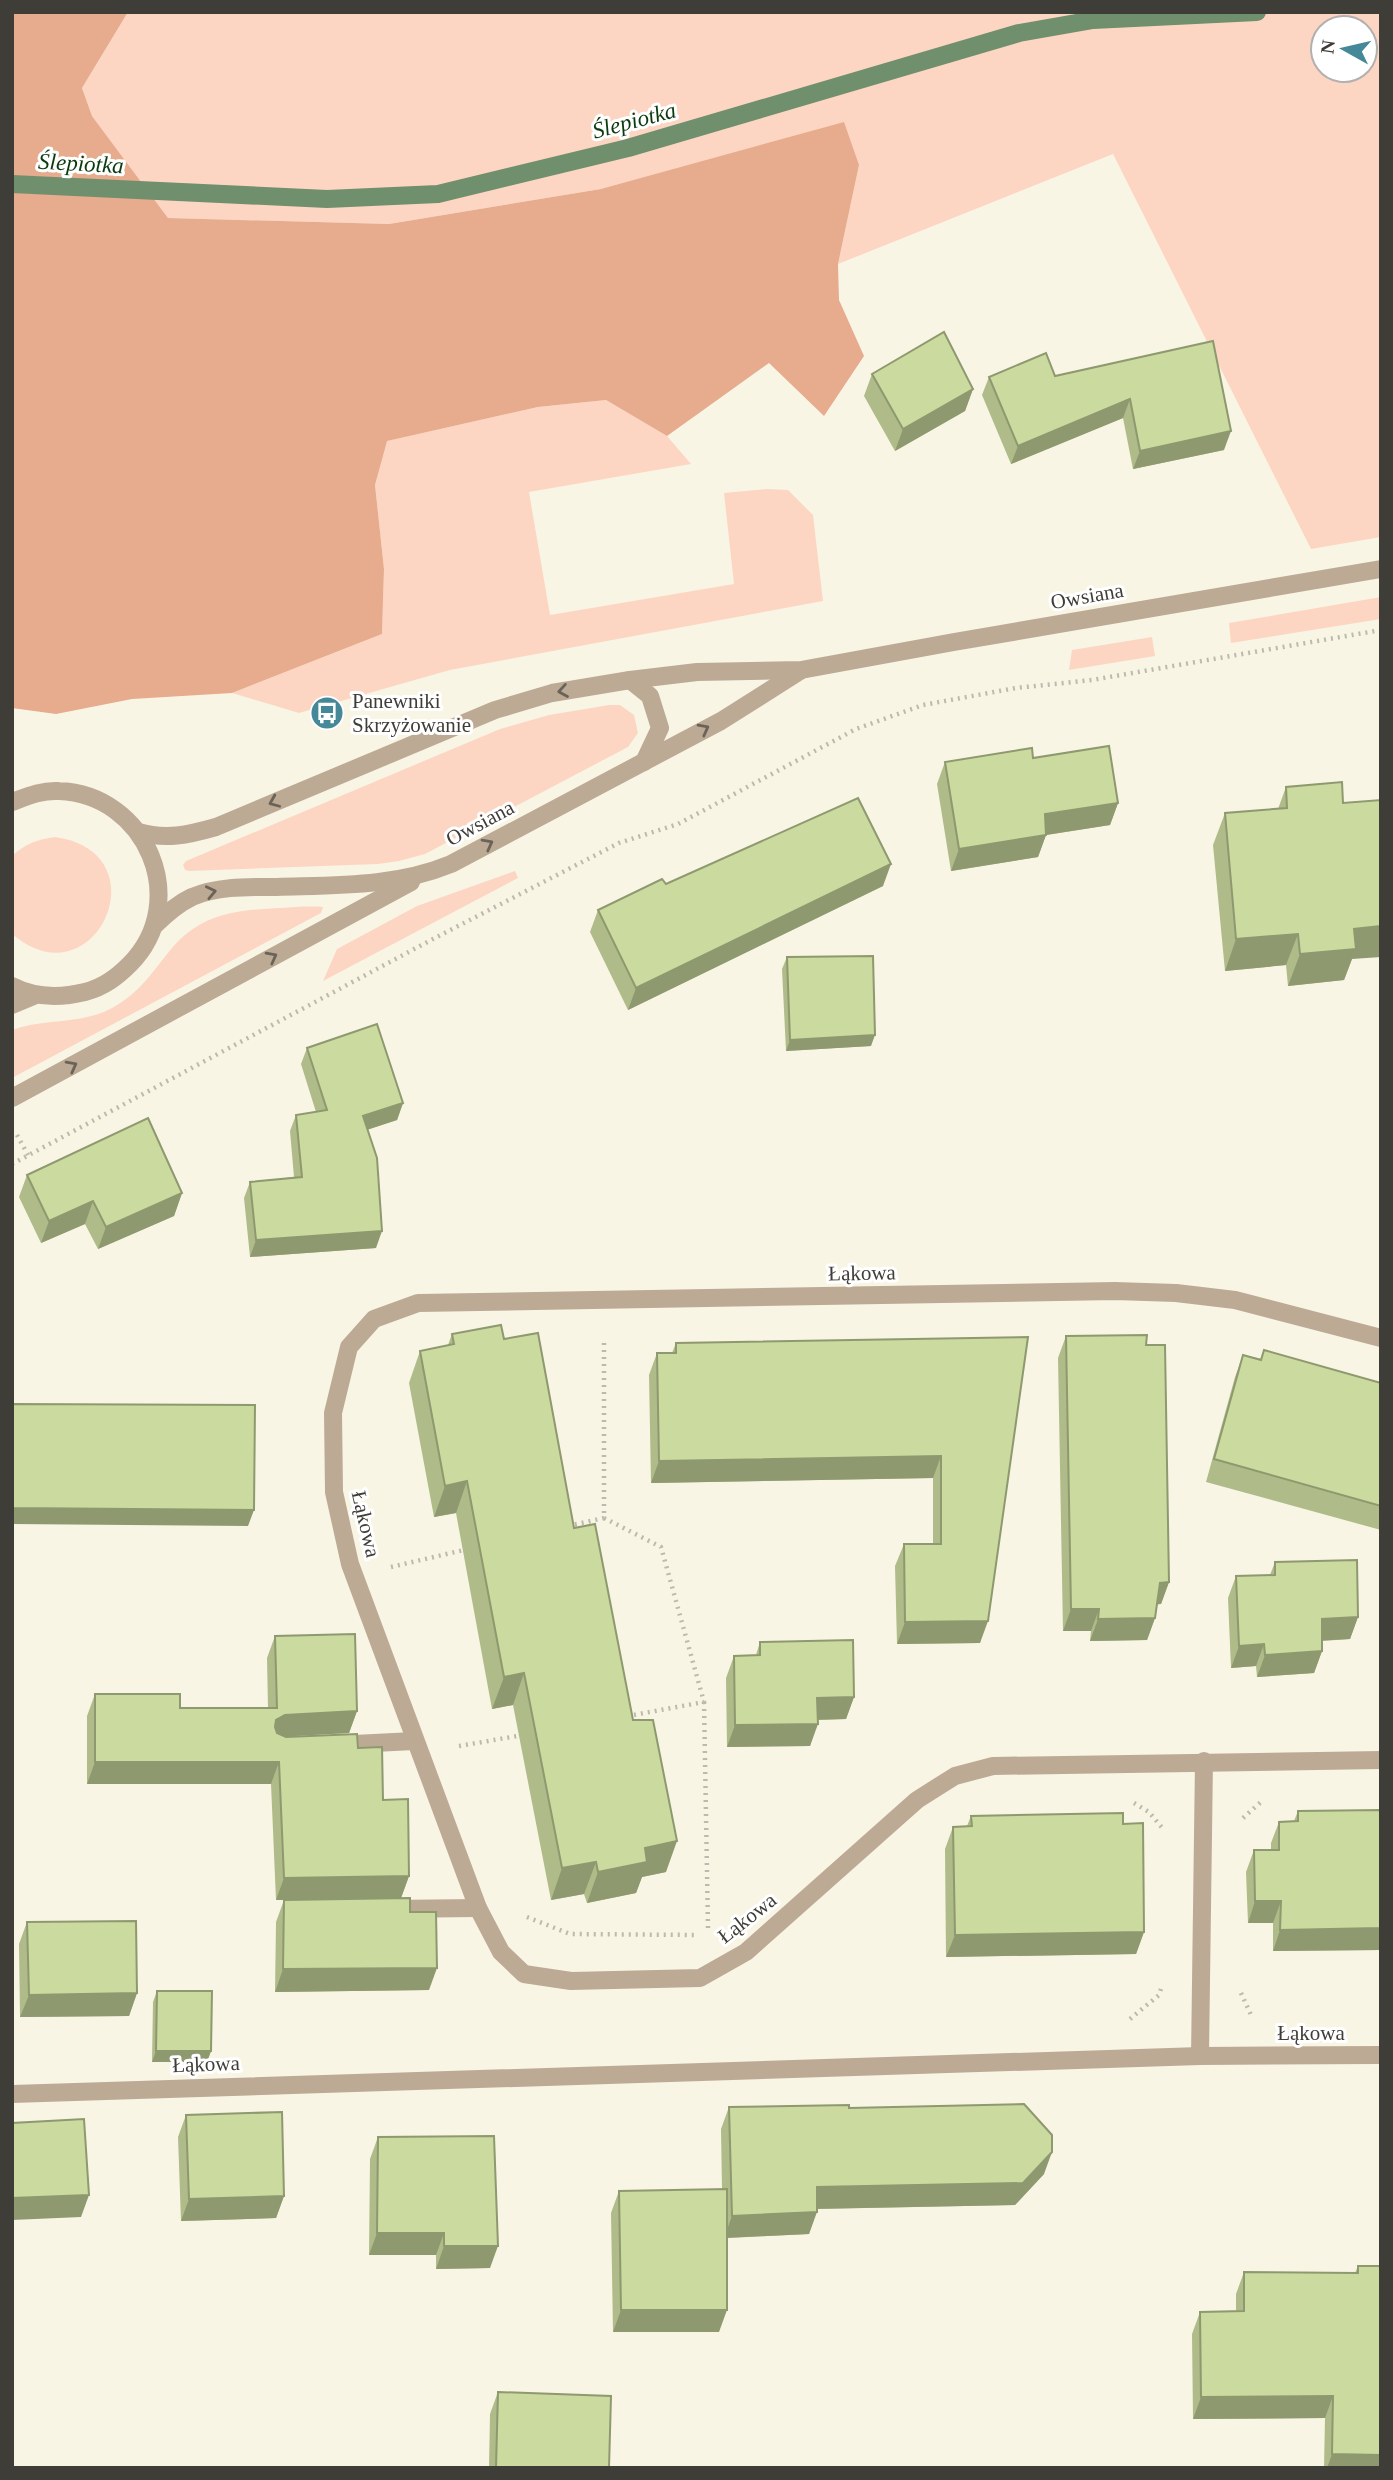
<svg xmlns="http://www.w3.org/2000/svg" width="1393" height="2480" font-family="Georgia,serif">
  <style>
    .green { fill: #fdd6c3; fill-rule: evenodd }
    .forest { fill: #e7ab8e }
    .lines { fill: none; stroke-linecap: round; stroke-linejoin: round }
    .stream { stroke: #708f6d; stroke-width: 18 }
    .path { stroke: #bdb9ac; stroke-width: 4.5; stroke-dasharray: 2 5; stroke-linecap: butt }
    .minor { stroke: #bcaa95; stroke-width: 18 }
    .wall { fill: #afbb88 }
    .shaded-wall { fill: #8e996f }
    .building { fill: #cbda9e; stroke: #8e996f; stroke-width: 2 }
    .oneway { stroke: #6b6358 }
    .labels { text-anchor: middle; stroke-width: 6; stroke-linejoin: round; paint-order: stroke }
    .street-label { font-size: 21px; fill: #3f3d37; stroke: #fff }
    .poi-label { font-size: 21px; fill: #3f3d37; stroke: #fff; text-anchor: start }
    .water-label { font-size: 23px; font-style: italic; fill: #0a3a0d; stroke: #fff }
  </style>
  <rect width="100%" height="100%" fill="#f9f5e5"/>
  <g class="green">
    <path d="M128 12H1381V537L1311 549 1113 154 838 264 859 165 601 189 389 224 168 218 92 116 82 88ZM1323 28H1365V70H1323Z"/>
    <path d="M606 400 667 436 691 464 529 492 550 615 734 584 724 493 767 489 788 490 813 515 823 601 450 670 299 713 232 693 382 634 384 569 375 485 386 441 538 407Z"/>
    <path d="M1381 597V619L1231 643 1229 623Z"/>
    <path d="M1152 637 1155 656 1069 670 1072 650Z"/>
    <path d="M609 705H620L634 715 638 733 628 747 425 854 399 861 378 864 189 871 185 870 183 865 186 861 500 729 549 715Z"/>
    <path d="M55 837C164 852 95 1005 12 934V856C25 844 38 839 55 837Z"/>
    <path d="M515 871 518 878 323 981 337 949 417 906Z"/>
    <path d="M323 907 321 913 12 1078V1030C44 1018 81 1025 112 1008 141 992 152 972 172 948 202 913 237 910 280 908 294 907 309 906 323 907Z"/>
  </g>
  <path class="forest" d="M12 12H128L82 88 92 116 168 218 389 224 601 189 844 122 859 165 838 264 839 300 864 356 824 416 769 363 667 436 606 400 538 407 387 441 375 485 384 569 382 634 232 693 132 699 56 714 12 708Z"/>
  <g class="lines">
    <path class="stream" d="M12 184 327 199 438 194 628 148 1019 33 1093 20 1257 12"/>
    <g class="path">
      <path d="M17 1135 28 1155"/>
      <path d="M12 1164 433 939 619 843 678 824 856 729 923 705 1016 688 1092 680 1381 630"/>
      <path d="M604 1518 661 1547 704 1702 628 1716"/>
      <path d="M568 1526 604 1518V1339"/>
      <path d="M391 1567 468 1549"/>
      <path d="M704 1702 708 1928"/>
      <path d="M459 1746 523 1735"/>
      <path d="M1134 1803 1149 1812 1164 1830"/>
      <path d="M1243 1818 1262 1801"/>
      <path d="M527 1917 570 1934 696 1935"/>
      <path d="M1241 1993 1252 2017"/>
      <path d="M1130 2019 1159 1995 1161 1989"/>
    </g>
    <g class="minor">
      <path d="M630 680 650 696 660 728 644 762"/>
      <path d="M12 802C28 796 42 790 59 791 146 794 192 901 130 964 117 977 104 987 85 992 60 998 35 998 12 986"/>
      <path d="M138 832C166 840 188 835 216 827L495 710 552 693 630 680 697 672 801 670 954 642 1381 569"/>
      <path d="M154 926C166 914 177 904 192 897 218 886 248 887 277 887 336 885 395 887 451 864L721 721 800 671"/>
      <path d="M12 1005 36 995"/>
      <path d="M12 1098 411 882"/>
      <path d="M1381 1338 1235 1300 1176 1293 1115 1291 418 1303 374 1319 349 1347 333 1413 334 1492 350 1564 478 1908 501 1952 524 1974 571 1981 700 1978 746 1952 917 1800 955 1776 993 1766 1381 1760"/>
      <path d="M334 1745 414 1741"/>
      <path d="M387 1909 478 1908"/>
      <path d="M1200 2056 1204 1761"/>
      <path d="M12 2094 1200 2056 1381 2055"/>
    </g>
  </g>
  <g class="wall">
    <path d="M1213 341 1224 450 1133 469 1123 418 1011 464 982 395 989 377 1055 376Z"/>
    <path d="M872 374 973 389 965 411 895 451 864 396Z"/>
    <path d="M1033 758 1118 803 1110 825 1046 835 1038 857 951 871 937 784 945 762Z"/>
    <path d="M1286 787 1352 959 1344 980 1288 986 1286 965 1225 971 1213 845 1225 813 1278 809Z"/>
    <path d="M666 884 883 886 628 1010 590 932 598 910Z"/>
    <path d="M787 957 871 1046 786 1051 782 969Z"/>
    <path d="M307 1048 403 1103 397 1120 367 1130 376 1248 250 1257 244 1198 250 1182 294 1177 290 1131 296 1115 316 1112 301 1064Z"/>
    <path d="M27 1175 182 1193 174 1216 98 1249 85 1224 41 1243 19 1197Z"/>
    <path d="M452 1334 504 1339 574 1528 633 1720 666 1872 642 1877 636 1893 587 1903 584 1894 551 1900 513 1705 492 1709 456 1513 434 1517 409 1383 420 1351 448 1345Z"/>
    <path d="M1066 1336 1146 1345 1169 1582 1161 1604H1157L1155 1618 1147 1640 1090 1641 1091 1631H1063L1058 1358Z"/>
    <path d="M1028 1337 980 1643 897 1644 895 1566 904 1544H933V1478L651 1483 649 1375 657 1353H672L676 1343Z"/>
    <path d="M1243 1355 1381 1383V1530L1206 1482 1235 1377Z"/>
    <path d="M1275 1562 1358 1617 1350 1639 1322 1641V1651L1314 1673 1257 1677 1256 1666 1231 1668 1228 1598 1236 1576 1270 1575Z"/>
    <path d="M275 1636 357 1711 349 1733 284 1736 358 1748 383 1800 409 1876 401 1898 319 1899 410 1912 429 1990 275 1992 276 1922 284 1900H276L271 1784H87V1716L95 1694 180 1708H268L267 1658Z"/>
    <path d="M760 1642 854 1697 846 1719 818 1720 810 1746 727 1747 726 1678 734 1656 756 1655Z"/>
    <path d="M1381 1810V1950L1273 1951V1923H1248L1246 1872 1254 1850H1271V1843L1279 1822 1294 1821 1298 1811Z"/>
    <path d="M971 1816 1123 1824 1144 1932 1136 1954 946 1957 945 1849 953 1827 967 1826Z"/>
    <path d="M27 1922 137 1993 129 2016 20 2017 19 1944Z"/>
    <path d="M157 1991 211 2051 207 2062H152L153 2002Z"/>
    <path d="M729 2107 849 2108 1044 2174 1015 2205 817 2209 809 2234 727 2238 719 2332H613L611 2213 619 2191 722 2189 721 2129Z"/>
    <path d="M186 2115 284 2196 276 2218 181 2221 178 2137Z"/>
    <path d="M378 2137 490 2268 436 2269V2255H369L370 2159Z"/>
    <path d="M1358 2266 1381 2468H1324L1325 2418 1193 2419 1192 2334 1200 2312 1236 2311V2294L1244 2272 1355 2273Z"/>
    <path d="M498 2392 609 2468H489L490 2414Z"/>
  </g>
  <g class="shaded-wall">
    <path d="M973 389 965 411 895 451 903 429Z"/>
    <path d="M1130 399 1123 418 1011 464 1018 446Z"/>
    <path d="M1231 431 1224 450 1133 469 1140 451Z"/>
    <path d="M1118 803 1110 825 1046 835 1038 857 951 871 959 849 1045 814Z"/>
    <path d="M891 864 883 886 628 1010 636 988Z"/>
    <path d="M1381 926V957L1352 959 1344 980 1288 986 1300 954 1354 929Z"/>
    <path d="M1298 934 1286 965 1225 971 1236 939Z"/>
    <path d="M875 1035 871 1046 786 1051 790 1040Z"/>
    <path d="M403 1103 397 1120 357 1133 363 1116Z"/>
    <path d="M182 1193 174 1216 98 1249 106 1227Z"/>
    <path d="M93 1201 85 1224 41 1243 49 1221Z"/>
    <path d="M382 1231 376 1248 250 1257 256 1240Z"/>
    <path d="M941 1456 933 1478 651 1483 659 1461Z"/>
    <path d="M467 1481 456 1513 434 1517 445 1486Z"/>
    <path d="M12 1508 254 1510 248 1526 12 1524Z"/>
    <path d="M1169 1582 1161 1604 1152 1605 1160 1583Z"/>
    <path d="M1071 1609H1099L1091 1631H1063Z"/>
    <path d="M1358 1617 1350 1639 1314 1641 1322 1619Z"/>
    <path d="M1155 1618 1147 1640 1090 1641 1098 1619Z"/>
    <path d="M988 1621 980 1643 897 1644 905 1622Z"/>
    <path d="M1264 1644 1256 1666 1231 1668 1239 1646Z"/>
    <path d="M1322 1651 1314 1673 1257 1677 1265 1655Z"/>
    <path d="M524 1673 513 1705 492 1709 504 1677Z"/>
    <path d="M854 1697 846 1719 809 1720 817 1698Z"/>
    <path d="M357 1711 349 1733 277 1737 268 1742 276 1720 285 1715Z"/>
    <path d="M818 1724 810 1746 727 1747 735 1725Z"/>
    <path d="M95 1762H279L271 1784H87Z"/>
    <path d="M677 1841 666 1872 642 1877 636 1893 587 1903 598 1872 645 1848Z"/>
    <path d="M596 1862 584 1894 551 1900 562 1868Z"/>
    <path d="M409 1876 401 1898 276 1900 284 1878Z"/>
    <path d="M1255 1901H1281L1273 1923H1248Z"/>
    <path d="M1381 1928V1950L1273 1951 1280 1930Z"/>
    <path d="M1144 1932 1136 1954 946 1957 955 1935Z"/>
    <path d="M437 1968 429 1990 275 1992 283 1969Z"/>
    <path d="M137 1993 129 2016 20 2017 29 1995Z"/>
    <path d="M156 2051H211L207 2062H152Z"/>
    <path d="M1052 2152 1044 2174 1015 2205 809 2209 817 2187Z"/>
    <path d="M89 2195 81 2217 12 2220V2198Z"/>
    <path d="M284 2196 276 2218 181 2221 189 2199Z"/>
    <path d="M817 2212 809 2234 724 2238 732 2216Z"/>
    <path d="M377 2233H444L436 2255H369Z"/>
    <path d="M444 2246H498L490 2268 436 2269Z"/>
    <path d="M621 2310H727L719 2332H613Z"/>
    <path d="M1333 2396 1325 2418 1193 2419 1201 2397Z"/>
    <path d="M1332 2454 1381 2455V2468H1327Z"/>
  </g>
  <g class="building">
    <path d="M944 332 973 389 903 429 872 374Z"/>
    <path d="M1213 341 1231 431 1140 451 1130 399 1018 446 989 377 1046 353 1055 376Z"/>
    <path d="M1109 746 1118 803 1045 814 1046 835 959 849 945 762 1032 748 1033 758Z"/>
    <path d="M1342 782 1343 803 1381 800V926L1354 929 1356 949 1300 954 1298 934 1236 939 1225 813 1287 808 1286 787Z"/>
    <path d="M858 798 891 864 636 988 598 910 662 879 666 884Z"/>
    <path d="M873 956 875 1035 790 1040 787 957Z"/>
    <path d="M377 1024 403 1103 363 1116 377 1158 382 1231 256 1240 250 1182 302 1177 296 1115 327 1110 307 1048Z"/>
    <path d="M148 1118 182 1193 106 1227 93 1201 49 1221 27 1175Z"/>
    <path d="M501 1325 504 1339 538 1333 574 1528 595 1524 633 1720H653L677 1841 645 1848 647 1862 598 1872 596 1862 562 1868 524 1673 504 1677 467 1481 445 1486 420 1351 454 1344 452 1334Z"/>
    <path d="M1147 1335 1146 1345H1165L1169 1582 1160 1583 1155 1618 1098 1619 1099 1609H1071L1066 1336Z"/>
    <path d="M1028 1337 988 1621 905 1622 904 1544H941V1456L659 1461 657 1353H676V1343Z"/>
    <path d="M1264 1350 1381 1383V1506L1214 1459 1243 1355 1261 1360Z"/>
    <path d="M12 1404 255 1405 254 1510 12 1508Z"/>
    <path d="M1357 1560 1358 1617 1322 1619V1651L1265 1655 1264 1644 1239 1646 1236 1576 1275 1575V1562Z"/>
    <path d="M355 1634 357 1711 285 1715 276 1720 275 1727 277 1733 286 1737 357 1734 358 1748 382 1747 383 1800 408 1799 409 1876 284 1878 279 1762H95V1694H180V1708H277L275 1636Z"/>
    <path d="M853 1640 854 1697 817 1698 818 1724 735 1725 734 1656 760 1655V1642Z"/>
    <path d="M1381 1810V1928L1280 1930 1281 1901H1255L1254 1850H1279V1822L1298 1821V1811Z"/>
    <path d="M1123 1813V1824L1143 1823 1144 1932 955 1935 953 1827 972 1826 971 1816Z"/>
    <path d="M410 1898V1912H436L437 1968 283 1969 284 1900Z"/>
    <path d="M136 1921 137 1993 29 1995 27 1922Z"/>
    <path d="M157 1991H212L211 2051H156Z"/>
    <path d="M1024 2104 1052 2135V2152L1023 2183 817 2187V2212L732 2216 729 2107 849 2105V2108Z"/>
    <path d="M282 2112 284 2196 189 2199 186 2115Z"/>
    <path d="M84 2119 89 2195 12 2198V2123Z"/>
    <path d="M494 2136 498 2246H444V2233H377L378 2137Z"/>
    <path d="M727 2189V2310H621L619 2191Z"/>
    <path d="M1358 2266H1381V2455L1332 2454 1333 2396 1201 2397 1200 2312 1244 2311V2272L1358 2273Z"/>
    <path d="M498 2392 611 2396 609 2468H496Z"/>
  </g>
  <defs><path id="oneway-chevron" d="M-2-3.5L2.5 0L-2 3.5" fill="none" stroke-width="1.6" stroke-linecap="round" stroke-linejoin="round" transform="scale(1.75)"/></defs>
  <g class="oneway">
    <use href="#oneway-chevron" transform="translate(563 691) rotate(170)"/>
    <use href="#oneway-chevron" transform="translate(704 729) rotate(-28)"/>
    <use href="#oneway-chevron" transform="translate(274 802) rotate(157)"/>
    <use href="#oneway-chevron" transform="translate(488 844) rotate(-28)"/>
    <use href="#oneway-chevron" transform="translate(211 892) rotate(-12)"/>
    <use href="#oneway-chevron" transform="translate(272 957) rotate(-28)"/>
    <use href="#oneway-chevron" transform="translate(72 1066) rotate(-28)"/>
  </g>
  <defs>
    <symbol id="bus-disc" viewBox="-11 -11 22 22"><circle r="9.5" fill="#458898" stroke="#fff"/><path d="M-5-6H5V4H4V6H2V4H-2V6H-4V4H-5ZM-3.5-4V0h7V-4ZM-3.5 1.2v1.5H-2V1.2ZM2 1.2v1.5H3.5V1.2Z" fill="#fff"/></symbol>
  </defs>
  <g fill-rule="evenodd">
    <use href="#bus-disc" x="308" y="694" width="38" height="38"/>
  </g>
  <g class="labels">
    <g class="street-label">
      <text transform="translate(1087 596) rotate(-10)" y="7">Owsiana</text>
      <text transform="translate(480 823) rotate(-28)" y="7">Owsiana</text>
      <text transform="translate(862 1273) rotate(-1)" y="7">Łąkowa</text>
      <text transform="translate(366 1524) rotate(77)" y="7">Łąkowa</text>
      <text transform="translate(747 1918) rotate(-38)" y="7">Łąkowa</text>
      <text x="1311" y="2040">Łąkowa</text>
      <text transform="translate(206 2064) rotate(-2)" y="7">Łąkowa</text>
    </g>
    <g class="poi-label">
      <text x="352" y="708">Panewniki<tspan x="352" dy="24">Skrzyżowanie</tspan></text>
    </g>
    <g class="water-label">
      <text transform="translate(634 120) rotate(-15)" y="8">Ślepiotka</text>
      <text transform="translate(81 163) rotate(3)" y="8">Ślepiotka</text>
    </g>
  </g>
  <rect width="1393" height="2480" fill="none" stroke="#3f3d37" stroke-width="28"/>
  <g transform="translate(1344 49) rotate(278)"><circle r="33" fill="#ffffff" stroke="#b2b1af" stroke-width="2"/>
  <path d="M0-5L12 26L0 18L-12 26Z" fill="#458898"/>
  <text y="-10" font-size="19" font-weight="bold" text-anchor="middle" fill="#3f3d37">N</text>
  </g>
</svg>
